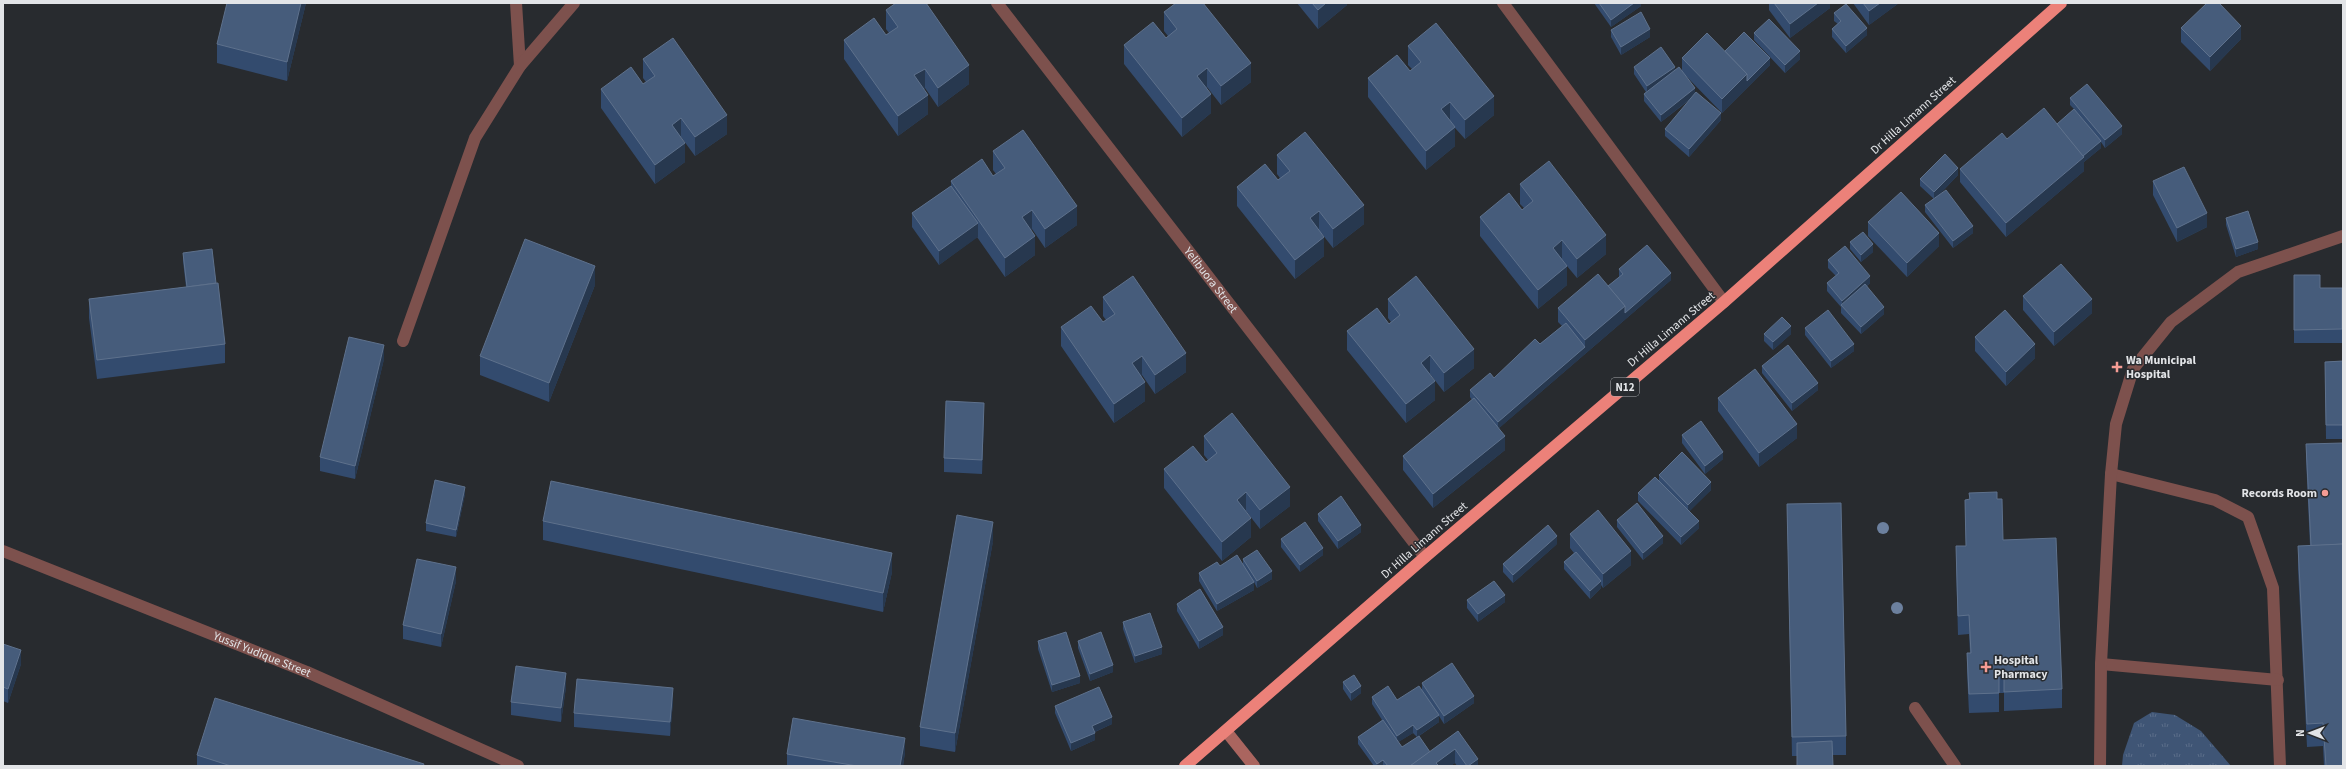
<svg xmlns="http://www.w3.org/2000/svg" width="2346" height="769" font-family="'Source Sans 3',sans-serif">
  <style>
    .grass { fill: url(#grass-tufts) }
    .lines { fill: none; stroke-linecap: round; stroke-linejoin: round }
    .lane { stroke: #7d514d; stroke-width: 12 }
    .street { stroke: #7d514d; stroke-width: 12 }
    .secondary { stroke: #aa655f; stroke-width: 12 }
    .highway { stroke: #ec8179; stroke-width: 12 }
    .tree { fill: #6c809e }
    .wall { fill: #334b6e; fill-rule: evenodd }
    .shaded-wall { fill: #27384f }
    .building { fill: #465c7b; stroke: #5e718c }
    .poi-dot { fill: #f59c94; stroke: #282b2f; stroke-width: 1.5 }
    .labels { text-anchor: middle; stroke-width: 3; stroke-linejoin: round; paint-order: stroke }
    .shield { fill: #282b2f; stroke: #aaacb0; stroke-width: 1 }
    .shield-label { font-size: 11px; font-weight: bold; fill: #e2e4e7 }
    .street-label { font-size: 12px; fill: #e2e4e7; stroke: #282b2f }
    .poi-label { font-size: 12px; font-weight: bold; fill: #e2e4e7; stroke: #282b2f; text-anchor: start }
  </style>
  <defs>
    <pattern id="grass-tufts" width="24" height="20" patternUnits="userSpaceOnUse"><rect width="24" height="20" fill="#3f5575"/><path d="M3 7l-1-3M5 7V3M7 7l1-3M15 17l-1-3M17 17v-4M19 17l1-3" fill="none" stroke="#5a6d89"/></pattern>
  </defs>
  <rect width="100%" height="100%" fill="#282b2f"/>
  <path class="grass" d="M2152 712 2175 715 2201 731 2231 766H2122L2123 755 2134 723Z"/>
  <g class="lines">
    <g class="lane">
      <path d="M2111 474 2215 500 2248 517 2273 588 2280 766"/>
      <path d="M2101 664 2278 680"/>
      <path d="M1915 708 1955 766"/>
      <path d="M2100 766 2101 664 2111 474 2116 424 2133 369 2171 322 2238 272 2343 236"/>
    </g>
    <g class="street">
      <path d="M516 3 520 66"/>
      <path id="s1" d="M997 3 1425 557"/>
      <path d="M1503 3 1724 302"/>
      <path d="M403 341 475 138 520 66 574 3"/>
      <path id="s2" d="M3 551 307 672 518 766"/>
    </g>
    <path class="secondary" d="M1226 731 1254 766"/>
    <path class="highway" d="M1185 766 1425 557 1724 302 2061 3"/>
  </g>
  <g class="tree">
    <circle cx="1883" cy="528" r="6"/>
    <circle cx="1897" cy="608" r="6"/>
  </g>
  <g class="wall">
    <path d="M306 3 287 81 217 63V44Z"/>
    <path d="M1297 3H1347V5L1318 29Z"/>
    <path d="M1594 3H1641V6L1611 27Z"/>
    <path d="M1769 3H1830V8L1790 38 1769 10Z"/>
    <path d="M1853 3H1899L1869 25Z"/>
    <path d="M886 10 969 84 938 107 925 88 924 89 928 114 898 136 844 59V40L886 35 889 33 886 29Z"/>
    <path d="M1164 12 1251 82 1221 105 1207 87V88L1211 113 1182 137 1124 64V45L1166 38 1168 36 1164 31Z"/>
    <path d="M1834 13 1867 35 1846 53 1832 37V29L1838 24 1834 21Z"/>
    <path d="M2181 28 2241 39 2210 71 2181 42Z"/>
    <path d="M1611 30 1650 37 1621 55 1611 37Z"/>
    <path d="M1754 33 1800 59 1785 73 1754 40Z"/>
    <path d="M1408 46 1494 115 1465 139 1455 128V146L1426 170 1368 97V78L1410 71 1412 69 1408 65Z"/>
    <path d="M1725 51 1770 65 1722 113 1686 76 1695 94 1721 120 1689 157 1665 136V129L1692 98 1661 122 1644 101V94L1646 92 1634 74V67L1675 70 1682 71V58Z"/>
    <path d="M643 59 727 134 695 156 681 137 685 162 655 184 601 108V89L643 84 646 82 643 78Z"/>
    <path d="M2070 98 2122 134 2105 148 2101 142V148L2084 162V171L2006 237 1960 182V169L2007 139 2057 124 2074 109 2070 105Z"/>
    <path d="M993 151 1077 225 1045 248 1032 229 1031 230 1035 255 1005 277 977 237 939 265 912 227V213L951 186V181L993 176 996 174 993 170Z"/>
    <path d="M1277 155 1364 224 1333 248 1322 234 1324 256 1295 279 1237 206V187L1278 180 1280 178 1277 174Z"/>
    <path d="M1958 175 1939 195 1973 233 1953 248 1925 212V205L1934 199 1920 186V179Z"/>
    <path d="M2153 181 2207 227 2177 242 2153 195Z"/>
    <path d="M1520 184 1606 254 1577 278 1567 266V285L1538 309 1480 236V217L1522 210 1524 208 1520 204Z"/>
    <path d="M2226 218 2258 249 2236 257 2226 225Z"/>
    <path d="M1868 222 1939 246 1907 277 1868 236Z"/>
    <path d="M1850 242 1873 252 1861 262 1850 249Z"/>
    <path d="M183 253 225 344V363L97 379 89 318V299L186 287 183 261Z"/>
    <path d="M1828 260 1870 283 1867 286 1884 314 1861 334 1841 313V307L1827 291V283L1836 276 1828 268Z"/>
    <path d="M1619 269 1671 280 1499 428 1505 450 1433 508 1403 470V456L1472 400 1470 397V390L1494 378 1540 344 1562 326 1558 322V308L1608 286 1619 277Z"/>
    <path d="M2294 275 2320 288H2342V343H2294Z"/>
    <path d="M595 285 549 402 480 375V356Z"/>
    <path d="M2023 296 2092 313 2054 346 2023 310Z"/>
    <path d="M1103 297 1186 372 1155 394 1142 375 1141 376 1145 401 1114 423 1061 346V327L1103 322 1106 320 1103 316Z"/>
    <path d="M1388 299 1474 368 1444 392 1430 374 1435 400 1406 423 1347 350V331L1389 324 1391 322 1388 318Z"/>
    <path d="M1805 328 1854 351 1831 368 1805 335Z"/>
    <path d="M1764 334H1791L1773 350 1764 341Z"/>
    <path d="M1975 337 2035 358 2006 386 1975 351Z"/>
    <path d="M384 359 355 479 320 471V457Z"/>
    <path d="M2343 361V439H2326L2325 362Z"/>
    <path d="M1762 366 1818 390 1792 411 1762 373Z"/>
    <path d="M1718 398 1797 438 1759 467 1718 411Z"/>
    <path d="M984 416 982 474 944 472V458Z"/>
    <path d="M1682 435 1723 459 1705 474 1682 443Z"/>
    <path d="M1204 436 1290 506 1260 529 1246 511 1251 537 1222 561 1164 488V469L1206 462 1208 460 1204 455Z"/>
    <path d="M2306 444 2343 766H2324L2323 746 2307 747 2298 569V546H2310L2306 458Z"/>
    <path d="M1659 475 1711 490 1689 511 1699 528 1681 545 1638 501V493L1659 480Z"/>
    <path d="M1969 493 1997 499 2003 540 2062 689V708L2004 711V693H1999V712L1969 713 1967 672V653H1970L1969 634 1958 635 1956 565V546H1966L1965 500H1969Z"/>
    <path d="M465 494 456 537 426 531V523Z"/>
    <path d="M1787 504 1846 736V755H1832L1833 766H1797V756H1792Z"/>
    <path d="M1318 514 1361 532 1338 549 1318 521Z"/>
    <path d="M1617 520 1663 543 1643 560 1617 527Z"/>
    <path d="M543 521 892 572 883 612 543 540Z"/>
    <path d="M1570 534 1631 565 1603 588 1601 585V588L1590 599 1564 569V562L1574 553 1570 548Z"/>
    <path d="M1281 539 1323 555 1300 572 1281 547Z"/>
    <path d="M993 541 955 752 920 746V727Z"/>
    <path d="M1557 544 1513 583 1503 572V564Z"/>
    <path d="M1243 559 1272 579 1257 588 1254 582V590L1217 611 1199 581V573L1243 565Z"/>
    <path d="M456 581 441 647 403 639V625Z"/>
    <path d="M1467 600 1505 602 1478 622 1467 608Z"/>
    <path d="M1177 604 1223 635 1199 649 1177 611Z"/>
    <path d="M1123 622 1162 654 1135 663 1123 629Z"/>
    <path d="M1038 641 1080 683 1052 692 1038 649Z"/>
    <path d="M1078 641 1113 672 1090 681 1078 648Z"/>
    <path d="M3 644 21 664 8 703 3 701Z"/>
    <path d="M1343 682 1361 693 1351 701 1343 689Z"/>
    <path d="M1422 683 1474 703 1444 724 1439 716V722L1419 736 1430 752 1458 731 1478 766H1457L1455 763 1450 766H1374L1358 744V737L1382 720 1372 704V697L1397 700 1422 690ZM1413 733 1417 737 1402 747 1398 742Z"/>
    <path d="M566 687 561 722 511 715V702Z"/>
    <path d="M673 701 670 736 574 727V713Z"/>
    <path d="M1055 706 1112 724 1095 732V740L1071 751 1055 713Z"/>
    <path d="M905 752 903 766H787V754Z"/>
    <path d="M197 755 424 766H197Z"/>
  </g>
  <g class="shaded-wall">
    <path d="M301 3H306L287 81V62Z"/>
    <path d="M1326 3H1347V5L1318 29V10Z"/>
    <path d="M1634 3H1641V6L1611 27V20Z"/>
    <path d="M1818 3H1830V8L1790 38V24Z"/>
    <path d="M1880 3H1899L1869 25V11Z"/>
    <path d="M2241 26V39L2210 71V57Z"/>
    <path d="M1867 28V35L1846 53V46Z"/>
    <path d="M1650 29V37L1621 55V47Z"/>
    <path d="M1800 51V59L1785 73V65Z"/>
    <path d="M1770 58V65L1722 113V99L1747 74Z"/>
    <path d="M1251 63V82L1221 105V86Z"/>
    <path d="M969 65V84L938 107V88Z"/>
    <path d="M1675 67V74L1647 93V86Z"/>
    <path d="M1207 68V87L1197 95V76Z"/>
    <path d="M925 69V88L914 94V75Z"/>
    <path d="M1695 88V95L1661 122V115Z"/>
    <path d="M1211 94V113L1182 137V118Z"/>
    <path d="M928 95V114L898 136V116Z"/>
    <path d="M1494 96V115L1465 139V120Z"/>
    <path d="M1450 102V121L1441 109Z"/>
    <path d="M1721 113V120L1689 157V149Z"/>
    <path d="M727 115V134L695 156V137Z"/>
    <path d="M681 118V137L672 144V125Z"/>
    <path d="M2122 126V134L2105 148V140Z"/>
    <path d="M1455 127V146L1426 170V151Z"/>
    <path d="M2101 141V148L2084 162V171L2006 237V223Z"/>
    <path d="M685 143V162L655 184V165Z"/>
    <path d="M1958 168V175L1934 200V192Z"/>
    <path d="M1364 205V224L1333 248V229Z"/>
    <path d="M1077 206V225L1045 248V229Z"/>
    <path d="M1032 210V229L1022 236V217Z"/>
    <path d="M1319 211V230L1310 218Z"/>
    <path d="M2207 213V227L2177 242V228Z"/>
    <path d="M978 223V237L939 265V251Z"/>
    <path d="M1973 226V233L1953 248V241Z"/>
    <path d="M1939 233V246L1907 277V263Z"/>
    <path d="M1606 235V254L1577 278V259Z"/>
    <path d="M1035 236V255L1005 277V258Z"/>
    <path d="M1324 237V256L1295 279V260Z"/>
    <path d="M1562 240V259L1553 248Z"/>
    <path d="M2258 242V249L2236 257V249Z"/>
    <path d="M1873 244V252L1861 262V255Z"/>
    <path d="M595 266V285L549 402V383Z"/>
    <path d="M1567 266V285L1538 309V290Z"/>
    <path d="M1671 273V280L1498 429V422L1585 347V340L1625 306Z"/>
    <path d="M1870 276V283L1843 307 1842 306V301Z"/>
    <path d="M2092 299V313L2054 346V332Z"/>
    <path d="M1884 307V314L1861 334V327Z"/>
    <path d="M1791 326V334L1773 350V342Z"/>
    <path d="M1854 344V351L1831 368V361Z"/>
    <path d="M2035 344V358L2006 386V372Z"/>
    <path d="M384 345V359L355 479V466Z"/>
    <path d="M1474 349V368L1444 392V373Z"/>
    <path d="M1186 353V372L1155 394V375Z"/>
    <path d="M1430 355V374L1421 363Z"/>
    <path d="M1142 356V375L1132 382V363Z"/>
    <path d="M1435 381V400L1406 423V404Z"/>
    <path d="M1145 382V401L1114 423V404Z"/>
    <path d="M1818 383V390L1792 411V403Z"/>
    <path d="M984 403V416L982 474V460Z"/>
    <path d="M1797 424V438L1759 467V453Z"/>
    <path d="M1505 436V450L1433 508V494Z"/>
    <path d="M1723 452V459L1705 474V466Z"/>
    <path d="M1711 482V490L1688 513V505Z"/>
    <path d="M465 487V494L456 537V530Z"/>
    <path d="M1290 487V506L1260 529V510Z"/>
    <path d="M1246 492V511L1237 500Z"/>
    <path d="M1251 518V537L1222 561V542Z"/>
    <path d="M1699 521V528L1681 545V537Z"/>
    <path d="M993 522V541L955 752V733Z"/>
    <path d="M1361 525V532L1338 549V541Z"/>
    <path d="M1557 536V544L1513 583V575Z"/>
    <path d="M1663 536V543L1643 560V553Z"/>
    <path d="M1323 548V555L1300 572V565Z"/>
    <path d="M1631 551V565L1603 588V574Z"/>
    <path d="M892 553V572L883 612V593Z"/>
    <path d="M456 567V581L441 647V634Z"/>
    <path d="M1272 571V579L1257 588V581Z"/>
    <path d="M1601 581V588L1590 599V591Z"/>
    <path d="M1254 582V590L1217 611V604Z"/>
    <path d="M1505 595V602L1478 622V614Z"/>
    <path d="M1223 627V635L1199 649V641Z"/>
    <path d="M1162 647V654L1135 663V656Z"/>
    <path d="M21 650V664L8 703V689Z"/>
    <path d="M1113 665V672L1090 681V674Z"/>
    <path d="M566 673V687L561 722V708Z"/>
    <path d="M1080 676V683L1052 692V685Z"/>
    <path d="M1361 686V693L1351 701V693Z"/>
    <path d="M673 688V701L670 736V722Z"/>
    <path d="M1474 696V703L1444 724V716Z"/>
    <path d="M1439 715V722L1417 737V730Z"/>
    <path d="M1112 717V724L1092 733V726Z"/>
    <path d="M1413 725V733L1397 743V736Z"/>
    <path d="M1095 733V740L1071 751V743Z"/>
    <path d="M905 738V752L903 766H900Z"/>
    <path d="M1455 749V763L1450 766H1436V763Z"/>
    <path d="M1478 759V766H1468Z"/>
    <path d="M1383 760V766H1377V764Z"/>
  </g>
  <g class="building">
    <path d="M227 3H301L287 62 217 44Z"/>
    <path d="M896 3H926L969 65 938 88 925 69 914 75 928 95 898 116 844 40 874 18 886 35 898 27 886 10Z"/>
    <path d="M1176 3H1203L1251 63 1221 86 1207 68 1197 76 1211 94 1182 118 1124 45 1153 22 1166 38 1177 29 1164 12Z"/>
    <path d="M1312 3H1326L1318 10Z"/>
    <path d="M1599 3H1634L1611 20Z"/>
    <path d="M1774 3H1818L1790 24Z"/>
    <path d="M1863 3H1880L1869 11Z"/>
    <path d="M2207 3H2219L2241 26 2210 57 2181 28Z"/>
    <path d="M1846 4 1867 28 1846 46 1832 29 1841 21 1834 13Z"/>
    <path d="M1641 12 1650 29 1621 47 1611 30Z"/>
    <path d="M1769 19 1800 51 1785 65 1754 33Z"/>
    <path d="M1436 23 1494 96 1465 120 1450 102 1441 109 1455 127 1426 151 1368 78 1397 55 1410 71 1421 62 1408 46Z"/>
    <path d="M1744 32 1770 58 1747 81V74L1725 51Z"/>
    <path d="M1707 33 1747 74 1722 99 1682 58Z"/>
    <path d="M673 38 727 115 695 137 681 118 672 125 685 143 655 165 601 89 631 67 643 84 655 76 643 59Z"/>
    <path d="M1661 47 1675 67 1647 86 1634 67Z"/>
    <path d="M1679 67 1695 88 1661 115 1644 94Z"/>
    <path d="M2087 84 2122 126 2105 140 2070 98Z"/>
    <path d="M1696 92 1721 113 1689 149 1665 129Z"/>
    <path d="M2044 108 2084 157 2006 223 1960 169 2002 133 2007 139Z"/>
    <path d="M2074 109 2101 141 2083 156 2057 124Z"/>
    <path d="M1023 130 1077 206 1045 229 1032 210 1022 217 1035 236 1005 258 951 181 982 159 993 176 1005 168 993 151Z"/>
    <path d="M1305 132 1364 205 1333 229 1319 211 1310 218 1324 237 1295 260 1237 187 1265 164 1278 180 1290 171 1277 155Z"/>
    <path d="M1945 154 1958 168 1934 192 1920 179Z"/>
    <path d="M1549 161 1606 235 1577 259 1562 240 1553 248 1567 266 1538 290 1480 217 1509 193 1522 210 1533 201 1520 184Z"/>
    <path d="M2184 167 2207 213 2177 228 2153 181Z"/>
    <path d="M951 186 978 223 939 251 912 213Z"/>
    <path d="M1946 190 1973 226 1953 241 1925 205Z"/>
    <path d="M1901 192 1939 233 1907 263 1868 222Z"/>
    <path d="M2248 211 2258 242 2236 249 2226 218Z"/>
    <path d="M1863 232 1873 244 1861 255 1850 242Z"/>
    <path d="M525 239 595 266 549 383 480 356Z"/>
    <path d="M1647 245 1671 273 1625 313V306L1608 286 1623 274 1619 269Z"/>
    <path d="M1845 246 1870 276 1842 301 1827 283 1839 273 1828 260Z"/>
    <path d="M212 249 216 283 187 287 183 253Z"/>
    <path d="M2061 264 2092 299 2054 332 2023 296Z"/>
    <path d="M1598 274 1625 306 1585 340 1558 308Z"/>
    <path d="M2294 275H2320V288H2342V329L2294 330Z"/>
    <path d="M1133 276 1186 353 1155 375 1142 356 1132 363 1145 382 1114 404 1061 327 1091 306 1103 322 1115 314 1103 297Z"/>
    <path d="M1416 276 1474 349 1444 373 1430 355 1421 363 1435 381 1406 404 1347 331 1377 308 1389 324 1400 315 1388 299Z"/>
    <path d="M218 283 225 344 97 360 89 299Z"/>
    <path d="M1865 284 1884 307 1861 327 1841 305Z"/>
    <path d="M1828 310 1854 344 1831 361 1805 328Z"/>
    <path d="M2005 310 2035 344 2006 372 1975 337Z"/>
    <path d="M1782 317 1791 326 1773 342 1764 334Z"/>
    <path d="M1566 323 1585 347 1498 422 1470 390 1490 373 1494 378 1535 339 1540 344Z"/>
    <path d="M349 337 384 345 355 466 320 457Z"/>
    <path d="M1788 345 1818 383 1792 403 1762 366Z"/>
    <path d="M2343 361V425H2326L2325 362Z"/>
    <path d="M1755 369 1797 424 1759 453 1718 398Z"/>
    <path d="M1474 398 1505 436 1433 494 1403 456Z"/>
    <path d="M946 401 984 403 982 460 944 458Z"/>
    <path d="M1232 413 1290 487 1260 510 1246 492 1237 500 1251 518 1222 542 1164 469 1193 446 1206 462 1217 453 1204 436Z"/>
    <path d="M1701 421 1723 452 1705 466 1682 435Z"/>
    <path d="M2343 443V544L2311 546 2306 444Z"/>
    <path d="M1682 452 1711 482 1688 505 1659 475Z"/>
    <path d="M1655 477 1699 521 1681 537 1638 493Z"/>
    <path d="M435 480 465 487 456 530 426 523Z"/>
    <path d="M551 481 892 553 883 593 543 521Z"/>
    <path d="M1997 492V499H2002L2003 540 2056 538 2062 689 2004 692V674H1999V693L1969 694 1967 653H1971L1969 615 1958 616 1956 546H1966L1965 500 1970 499 1969 493Z"/>
    <path d="M1341 496 1361 525 1338 541 1318 514Z"/>
    <path d="M1637 503 1663 536 1643 553 1617 520Z"/>
    <path d="M1841 503 1846 736 1792 737 1787 504Z"/>
    <path d="M1598 510 1631 551 1603 574 1570 534Z"/>
    <path d="M957 515 993 522 955 733 920 727Z"/>
    <path d="M1305 522 1323 548 1300 565 1281 539Z"/>
    <path d="M1548 525 1557 536 1513 575 1503 564Z"/>
    <path d="M2343 544V766H2326L2323 723 2307 724 2298 546Z"/>
    <path d="M1257 550 1272 571 1257 581 1243 559Z"/>
    <path d="M1576 552 1601 581 1590 591 1564 562Z"/>
    <path d="M1237 555 1254 582 1217 604 1199 573 1217 562 1220 566Z"/>
    <path d="M417 559 456 567 441 634 403 625Z"/>
    <path d="M1494 581 1505 595 1478 614 1467 600Z"/>
    <path d="M1200 589 1223 627 1199 641 1177 604Z"/>
    <path d="M1150 613 1162 647 1135 656 1123 622Z"/>
    <path d="M1066 632 1080 676 1052 685 1038 641Z"/>
    <path d="M1101 632 1113 665 1090 674 1078 641Z"/>
    <path d="M3 644 21 650 8 689 3 687Z"/>
    <path d="M1452 663 1474 696 1444 716 1422 683Z"/>
    <path d="M516 666 566 673 561 708 511 702Z"/>
    <path d="M1354 675 1361 686 1351 693 1343 682Z"/>
    <path d="M577 679 673 688 670 722 574 713Z"/>
    <path d="M1388 686 1397 700 1419 686 1439 715 1417 730 1413 725 1397 736 1372 697Z"/>
    <path d="M1099 687 1112 717 1092 726 1095 733 1071 743 1055 706Z"/>
    <path d="M215 698 424 764 423 766H231L197 755Z"/>
    <path d="M793 718 905 738 900 766H857L787 754Z"/>
    <path d="M1383 720 1402 747 1419 736 1430 752 1410 766H1388L1383 760 1377 764 1358 737Z"/>
    <path d="M1458 731 1478 759 1468 766H1467L1455 749 1436 763 1439 766H1410Z"/>
    <path d="M1832 741 1833 766H1797V743Z"/>
  </g>
  <g class="poi-dot">
    <path d="M2115 361h4v4h4v4h-4v4h-4v-4h-4v-4h4z"/>
    <circle cx="2325" cy="493" r="4"/>
    <path d="M1984 661h4v4h4v4h-4v4h-4v-4h-4v-4h4z"/>
  </g>
  <g class="labels">
    <rect class="shield" x="1611" y="378" width="28" height="18" rx="3"/>
    <g class="shield-label">
      <text x="1625" y="391">N12</text>
    </g>
    <g class="street-label">
      <text transform="translate(1913 115) rotate(-42)" y="4">Dr Hilla Limann Street</text>
      <text dy="4" stroke="none"><textPath href="#s1" startOffset="350">Yelibuora Street</textPath></text>
      <text transform="translate(1671 329) rotate(-40)" y="4">Dr Hilla Limann Street</text>
      <text transform="translate(1424 540) rotate(-41)" y="4">Dr Hilla Limann Street</text>
      <text dy="4" stroke="none"><textPath href="#s2" startOffset="279">Yussif Yudique Street</textPath></text>
    </g>
    <g class="poi-label">
      <text x="2126" y="364">Wa Municipal<tspan x="2126" dy="14">Hospital</tspan></text>
      <text x="2317" y="497" text-anchor="end">Records Room</text>
      <text x="1994" y="664">Hospital<tspan x="1994" dy="14">Pharmacy</tspan></text>
    </g>
  </g>
  <rect width="2346" height="769" fill="none" stroke="#e2e4e7" stroke-width="8"/>
  <g transform="translate(2310 733) rotate(270)" stroke="#282b2f" stroke-width="3" paint-order="stroke">
  <path d="M0-3L7 15L0 10L-7 15Z" fill="#e2e4e7"/>
  <text y="-6" font-size="11" font-weight="bold" text-anchor="middle" fill="#e2e4e7">N</text>
  </g>
</svg>
